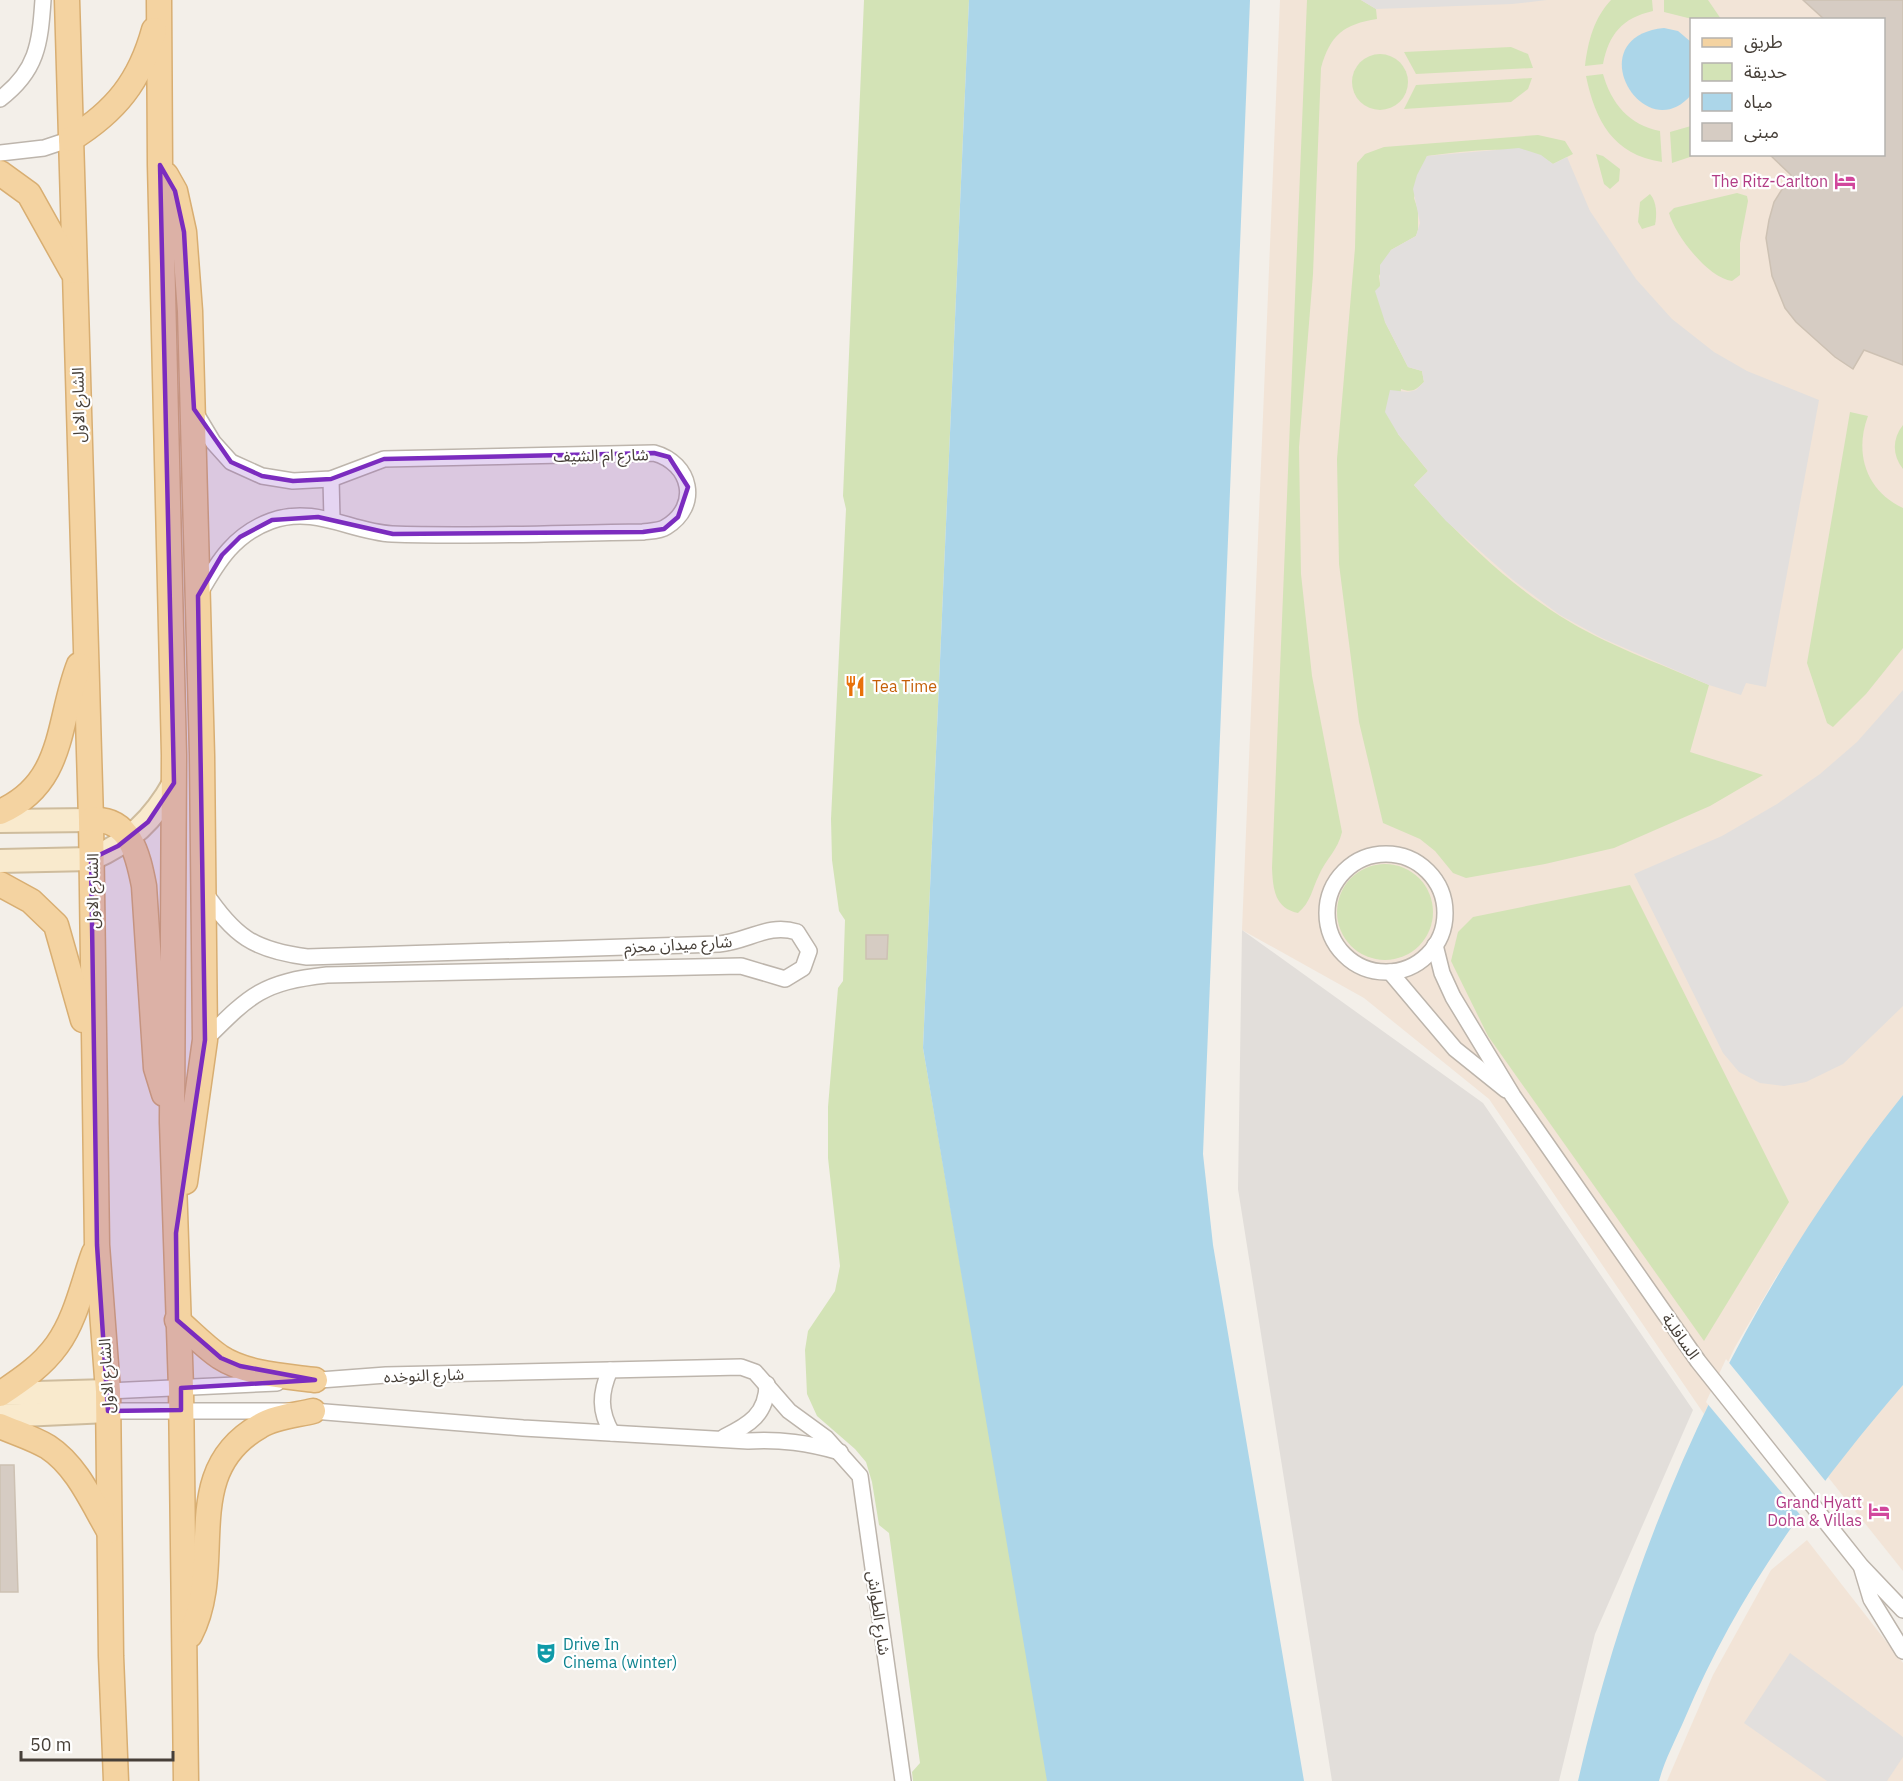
<svg xmlns="http://www.w3.org/2000/svg" width="1903" height="1781" font-family="'IBM Plex Sans','Noto Sans Arabic',sans-serif">
  <style>
    .commercial { fill: #f2e4d7; fill-rule: evenodd }
    .industrial { fill: #e2deda }
    .green { fill: #d3e3b6 }
    .parking { fill: #e2dfdd }
    .water { fill: #acd6e9 }
    .pier { fill: #f3efe9 }
    .building { fill: #d6ccc3; stroke: #cdc1b3; stroke-width: 1.5 }
    .lines { fill: none; stroke-linecap: round; stroke-linejoin: round }
    .street-casing { stroke: #bdb5ac; stroke-width: 18 }
    .secondary-casing { stroke: #cebc9d; stroke-width: 26 }
    .primary-casing { stroke: #d8ae72; stroke-width: 27 }
    .street { stroke: #fff; stroke-width: 15 }
    .secondary { stroke: #f9eacd; stroke-width: 22 }
    .primary { stroke: #f4d3a1; stroke-width: 24 }
    .marked { fill: #7b2cbf; fill-opacity: 0.2; stroke: #7b2cbf; stroke-width: 4.5; stroke-linejoin: round }
    .labels { text-anchor: middle; stroke-width: 4.5; stroke-linejoin: round; paint-order: stroke }
    .hotel-label { font-size: 16px; fill: #b23c85; stroke: #fff; text-anchor: end }
    .street-label { font-size: 16px; fill: #463f38; stroke: #fff }
    .food-label { font-size: 16px; fill: #c56008; stroke: #fff; text-anchor: start }
    .culture-label { font-size: 16px; fill: #0d838f; stroke: #fff; text-anchor: start }
  </style>
  <rect width="100%" height="100%" fill="#f3efe9"/>
  <g class="commercial">
    <path d="M1280 0H1903V1095L1836 1187 1776 1277 1735 1347 1704 1414 1489 1099 1364 998 1242 930ZM1692 20H1884V154H1692Z"/>
    <path d="M1903 1385V1571L1828 1477 1849 1447Z"/>
    <path d="M1807 1540 1903 1663V1781H1667L1713 1675 1771 1570Z"/>
  </g>
  <path class="industrial" d="M1242 930 1483 1103 1693 1410 1595 1634 1559 1781H1332L1238 1189Z"/>
  <g class="green">
    <path d="M864 0H969L923 1048 1049 1781H913L912 1772 920 1763 889 1533 879 1525 872 1482 866 1462 855 1449 817 1416 807 1394 805 1350 808 1331 835 1291 840 1266 828 1158V1107L838 988 843 981 845 920 839 911 832 860 831 819 846 509 843 496Z"/>
    <path d="M1307 0H1361L1376 9 1377 19C1344 24 1330 35 1321 68L1313 274 1299 447 1301 574 1312 676 1342 832C1338 850 1326 859 1319 875 1312 889 1311 902 1298 913 1275 908 1273 890 1272 868Z"/>
    <path d="M1611 0H1652L1653 11C1622 18 1609 34 1603 64L1585 66C1588 41 1594 18 1611 0Z"/>
    <path d="M1664 0H1708L1721 19H1692L1664 12Z"/>
    <path d="M1511 47 1528 54 1533 68 1416 74 1404 52Z"/>
    <circle cx="1380" cy="82" r="28"/>
    <path d="M1603 74C1611 103 1629 125 1660 131L1662 162C1613 155 1595 120 1586 76Z"/>
    <path d="M1532 78 1528 89 1511 102 1404 109 1416 85Z"/>
    <path d="M1691 126 1692 154 1696 155 1672 163 1670 132Z"/>
    <path d="M1538 135 1565 141 1573 154 1553 164C1522 141 1464 152 1427 156L1414 198 1418 210V230L1416 236 1391 250 1379 276 1385 322 1408 367 1422 371 1424 382C1416 390 1412 393 1401 389L1398 434 1428 471 1414 485C1456 533 1506 582 1560 616 1606 645 1659 663 1709 685L1690 752 1763 775 1710 806 1614 848 1545 864 1466 878 1453 873 1435 851 1420 839 1383 823 1359 722 1339 564 1337 459 1355 248 1357 163 1365 154 1384 147Z"/>
    <path d="M1596 154 1603 156 1620 169 1619 181 1610 189 1604 184Z"/>
    <path d="M1737 193 1747 196 1748 201 1740 243V275L1732 281C1708 278 1675 235 1669 213L1674 208Z"/>
    <path d="M1650 194C1657 202 1657 215 1655 225L1642 229 1638 222 1640 202Z"/>
    <path d="M1850 412 1868 416C1854 453 1866 491 1903 508V648L1866 694 1833 727 1827 723 1807 663Z"/>
    <path d="M1903 425V469C1892 455 1892 439 1903 425Z"/>
    <circle cx="1385" cy="912" r="48"/>
    <path d="M1630 885 1789 1202 1704 1341 1488 1036 1451 961 1458 932 1473 917Z"/>
  </g>
  <g class="parking">
    <path d="M1361 0H1547L1512 4 1376 9Z"/>
    <path d="M1519 148 1541 155 1553 164 1567 157 1590 211 1636 279 1672 319 1714 352 1747 371 1819 400 1766 687 1746 683 1741 695 1709 685 1602 638 1560 615 1513 580 1446 521 1414 485 1428 471 1398 434 1385 412 1390 390 1408 392 1416 390 1424 382 1422 371 1408 367 1385 322 1375 291 1380 286V265L1391 250 1416 236 1420 223 1413 189 1417 175 1427 156Z"/>
    <path d="M1903 690V1006L1843 1064 1806 1082 1784 1086 1760 1083 1739 1072 1723 1053 1634 874 1722 836 1777 804 1820 774 1857 742Z"/>
    <path d="M1790 1653 1903 1737V1757L1887 1781H1827L1744 1723Z"/>
  </g>
  <g class="water">
    <path d="M969 0H1250L1203 1154 1213 1245 1304 1781H1047L923 1048Z"/>
    <path d="M1664 28 1678 31 1691 42V95C1644 150 1577 37 1664 28Z"/>
    <path d="M1903 1095V1385C1816 1486 1737 1594 1685 1718 1676 1739 1665 1759 1659 1781H1578C1636 1528 1741 1298 1903 1095Z"/>
  </g>
  <path class="pier" d="M1726 1359 1827 1483 1802 1517 1706 1402Z"/>
  <g class="building">
    <path d="M1803 0H1903V365L1864 350 1853 369 1835 357 1796 322 1785 308 1772 276 1766 238 1769 220 1774 202 1791 175 1769 154H1884V20H1825Z"/>
    <path d="M866 935H888L887 959H866Z"/>
    <path d="M0 1465H14L18 1592H0Z"/>
  </g>
  <g class="lines">
    <defs>
      <g id="street">
        <path d="M0 99C37 71 40 44 43 0"/>
        <path d="M0 153 44 148 71 139"/>
        <path d="M195 412 213 442 231 462 262 476 293 481 331 479 384 459 654 453C691 463 701 506 666 527 660 531 650 531 643 532 559 533 475 537 392 534 351 532 315 505 271 521 235 534 218 561 200 593"/>
        <path d="M331 479 332 519"/>
        <circle cx="1386" cy="913" r="59"/>
        <path d="M204 891C234 936 253 950 307 957L719 944C749 941 768 923 797 932L809 951 803 968 785 979 741 966 327 975C262 982 250 995 205 1040"/>
        <path d="M1435 945 1442 973 1453 997 1513 1096 1698 1361 1861 1566 1903 1610"/>
        <path d="M1390 972 1455 1049 1506 1090"/>
        <path d="M610 1370C600 1393 599 1411 612 1433"/>
        <path d="M307 1381 386 1375 741 1367 755 1372 789 1411 826 1438 860 1476 903 1781"/>
        <path d="M108 1391 277 1383"/>
        <path d="M108 1411H313L523 1428 748 1441C781 1439 808 1443 840 1452"/>
        <path d="M724 1437C749 1425 767 1414 767 1384"/>
        <path d="M1862 1569 1871 1599 1903 1651"/>
      </g>
      <g id="secondary">
        <path d="M0 821 91 820"/>
        <path d="M0 861 91 859C129 843 154 819 174 783"/>
        <path d="M0 1394 108 1391"/>
        <path d="M0 1416 108 1411"/>
      </g>
      <g id="primary">
        <path d="M67 0 91 820 97 1245 108 1391 111 1656 116 1781"/>
        <path d="M159 0 160 165 174 755 172 1122 181 1388 186 1781"/>
        <path d="M71 139C116 111 140 81 154 30"/>
        <path d="M0 173 29 194 72 271"/>
        <path d="M166 175 175 191 184 232 190 311 202 755 205 1040 185 1182"/>
        <path d="M0 812C66 783 57 721 79 665"/>
        <path d="M91 820C130 817 138 855 144 886L156 1068 164 1094"/>
        <path d="M0 884 31 901 56 925 83 1020"/>
        <path d="M177 1320C191 1332 204 1346 220 1357 246 1374 284 1376 315 1380"/>
        <path d="M0 1394C21 1380 42 1366 57 1345 76 1319 83 1283 94 1253"/>
        <path d="M0 1426C16 1433 33 1438 48 1447 77 1466 92 1502 109 1531"/>
        <path d="M190 1635C227 1564 177 1473 260 1426 274 1417 297 1415 313 1411"/>
      </g>
    </defs>
    <use href="#street" class="street-casing"/>
    <use href="#secondary" class="secondary-casing"/>
    <use href="#primary" class="primary-casing"/>
    <use href="#street" class="street"/>
    <use href="#secondary" class="secondary"/>
    <use href="#primary" class="primary"/>
  </g>
  <path class="marked" d="M160 165 175 191 184 232 194 409 231 462 262 476 293 481 331 479 384 459 654 453 669 457 688 487 678 517 664 529 643 532 393 534 318 517 272 520 240 537 222 555 198 596 205 1040 176 1233 177 1320 221 1358 240 1366 315 1380 181 1388V1410L108 1411 97 1245 91 859 118 846 148 822 174 783Z"/>
  <defs>
    <symbol id="hotel-bare" viewBox="-9 -9 18 18"><path d="M-6-4.5h1.5V1H6V5H4.5V3h-9V5H-6ZM-4 0a1.8 1.8 0 1 1 3.6 0ZM.5 0V-2.5h3Q6-2.5 6 0Z" fill="#d1479c" stroke="#fff" stroke-width="2.5" paint-order="stroke"/></symbol>
    <symbol id="restaurant-bare" viewBox="-9 -9 18 18"><path d="M-5-6h1v4h1v-4h1v4h1v-4h1v5L-1.5 .5V6h-2V.5L-5-1ZM5-6V6H3V1.5H1.5Q1.5-4 5-6Z" fill="#e8710a" stroke="#fff" stroke-width="2.5" paint-order="stroke"/></symbol>
    <symbol id="theatre-bare" viewBox="-9 -9 18 18"><path d="M-5-5.5Q0-4 5-5.5V0Q5 5 0 6Q-5 5-5 0ZM-3.3-2.5H-1v1.5H-3.3ZM1-2.5H3.3v1.5H1ZM-2.8 1Q0 5.5 2.8 1Z" fill="#0f9aa8" stroke="#fff" stroke-width="2.5" paint-order="stroke"/></symbol>
  </defs>
  <g fill-rule="evenodd">
    <use href="#hotel-bare" x="1830" y="166" width="30" height="30"/>
    <use href="#restaurant-bare" x="840" y="671" width="30" height="30"/>
    <use href="#hotel-bare" x="1864" y="1496" width="30" height="30"/>
    <use href="#theatre-bare" x="531" y="1638" width="30" height="30"/>
  </g>
  <g class="labels">
    <g class="hotel-label">
      <text x="1828" y="187">The Ritz-Carlton</text>
      <text x="1862" y="1508">Grand Hyatt<tspan x="1862" dy="18">Doha &amp; Villas</tspan></text>
    </g>
    <g class="street-label">
      <text transform="translate(78 405) rotate(-91)" y="6">الشارع الاول</text>
      <text transform="translate(601 455) rotate(-1)" y="6">شارع ام الشيف</text>
      <text transform="translate(92 891) rotate(-90)" y="6">الشارع الاول</text>
      <text transform="translate(678 944) rotate(-3)" y="6">شارع ميدان محزم</text>
      <text transform="translate(1681 1336) rotate(55)" y="6">السافلية</text>
      <text transform="translate(424 1375) rotate(-2)" y="6">شارع النوخده</text>
      <text transform="translate(106 1376) rotate(-93)" y="6">الشارع الاول</text>
      <text transform="translate(879 1613) rotate(82)" y="6">شارع الطواش</text>
    </g>
    <g class="food-label">
      <text x="872" y="692">Tea Time</text>
    </g>
    <g class="culture-label">
      <text x="563" y="1650">Drive In<tspan x="563" dy="18">Cinema (winter)</tspan></text>
    </g>
  </g>
  <rect x="1690" y="18" width="195" height="138" fill="#ffffff" stroke="#b5b2af" stroke-width="1.5"/>
  <rect x="1702" y="38" width="30" height="9" fill="#f4d3a1" stroke="#b5b2af" stroke-width="1.5"/>
  <text x="1744" y="48" font-size="18" fill="#463f38">طريق</text>
  <rect x="1702" y="63" width="30" height="18" fill="#d3e3b6" stroke="#b5b2af" stroke-width="1.5"/>
  <text x="1744" y="78" font-size="18" fill="#463f38">حديقة</text>
  <rect x="1702" y="93" width="30" height="18" fill="#acd6e9" stroke="#b5b2af" stroke-width="1.5"/>
  <text x="1744" y="108" font-size="18" fill="#463f38">مياه</text>
  <rect x="1702" y="123" width="30" height="18" fill="#d6ccc3" stroke="#b5b2af" stroke-width="1.5"/>
  <text x="1744" y="138" font-size="18" fill="#463f38">مبنى</text>
  <path d="M21 1751v9h152v-9" fill="none" stroke="#463f38" stroke-width="3"/>
  <text x="30" y="1751" font-size="18" fill="#463f38" stroke="#ffffff" stroke-width="4.5" paint-order="stroke">50 m</text>
</svg>
